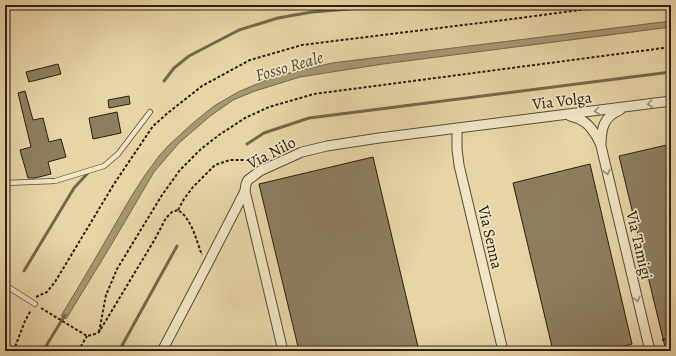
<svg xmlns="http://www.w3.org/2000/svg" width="676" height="356" font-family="Alegreya,serif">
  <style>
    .water { fill: #a79772; stroke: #75674c }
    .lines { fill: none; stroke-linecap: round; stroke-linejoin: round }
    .stream { stroke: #75674c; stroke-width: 3 }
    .building { fill: #8d7e5e; stroke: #2b2012 }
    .service-casing { stroke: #5a4d36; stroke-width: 6 }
    .minor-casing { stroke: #5a4d36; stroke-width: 11 }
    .path { stroke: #2b2012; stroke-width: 2; stroke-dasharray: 3 2; stroke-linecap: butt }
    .service { stroke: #efe4c4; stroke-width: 4.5 }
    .minor { stroke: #efe4c4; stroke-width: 9 }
    .oneway { stroke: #978c74 }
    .labels { text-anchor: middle; stroke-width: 3.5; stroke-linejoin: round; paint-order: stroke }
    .street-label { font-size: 16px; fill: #2b2012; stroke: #efe4c4 }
    .water-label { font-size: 17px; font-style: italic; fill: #564a34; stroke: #efe4c4 }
  </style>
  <rect width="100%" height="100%" fill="#e7d5a4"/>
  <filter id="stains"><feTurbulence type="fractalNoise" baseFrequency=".005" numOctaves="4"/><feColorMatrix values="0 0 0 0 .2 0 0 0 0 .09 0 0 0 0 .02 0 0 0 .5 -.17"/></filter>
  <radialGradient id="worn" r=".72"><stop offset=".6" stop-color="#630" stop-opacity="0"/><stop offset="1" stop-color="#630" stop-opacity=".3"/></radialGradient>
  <path class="water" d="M671 21V27L383 64 300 77 255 91 233 100 209 117 179 143 154 172 110 247 66 319 61 316 88 271 131 197 143 178 159 156 169 145 193 123 214 106 238 92 276 76 332 63Z"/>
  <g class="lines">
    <g class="stream">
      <path d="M164 81 174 68 189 56 239 30 278 18 312 12 350 9 375 5"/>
      <path d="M247 144 264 133 309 118 671 72"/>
      <path d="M24 271 74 188 87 174"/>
      <path d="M43 351 65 315"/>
      <path d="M119 351 177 246"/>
    </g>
  </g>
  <g class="building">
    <path d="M58 64 61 74 29 82 26 72Z"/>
    <path d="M25 91 33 120 43 118 49 142 61 139 66 157 48 162 51 174 35 178H28L20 150 31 147 18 93Z"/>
    <path d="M129 96 130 104 109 108 108 100Z"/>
    <path d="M117 112 121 133 93 139 89 118Z"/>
    <path d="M671 144V351H666L619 156Z"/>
    <path d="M373 157 419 351H299L259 184Z"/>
    <path d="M590 164 632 344 605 351H553L513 183Z"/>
  </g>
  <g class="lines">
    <defs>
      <g id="service">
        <path d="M5 183 55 181 104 166 118 154 150 112"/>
        <path d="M5 285 35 304"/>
      </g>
      <g id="minor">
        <path d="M620 110C603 117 601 129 601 146L650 351"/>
        <path d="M570 116C586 119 593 129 600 143"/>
        <path d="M457 129V149L459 165 503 351"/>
        <path d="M162 351 206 267 245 191"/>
        <path d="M283 351 245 191 246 184 248 180 260 171 302 152 327 146 379 138 671 101"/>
      </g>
    </defs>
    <use href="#service" class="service-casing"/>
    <use href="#minor" class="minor-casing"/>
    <g class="path">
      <path d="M178 210 184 199 193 187 215 165 230 160H260"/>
      <path d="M36 297 47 292 55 282 114 184 153 126 169 112 202 86 250 60 302 45 520 18 617 5"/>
      <path d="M41 308 87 336 95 334 99 332 155 239 166 218 172 212 178 210C192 219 196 240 202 255"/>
      <path d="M99 332 106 295 117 269 162 195 180 170 201 149 219 135 245 118 269 107 314 94 671 47"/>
      <path d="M662 340 671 338"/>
      <path d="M13 351 15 347 25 321 31 310"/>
      <path d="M78 351 87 336"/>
      <path d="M615 351 633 347"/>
    </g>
    <use href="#service" class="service"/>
    <use href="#minor" class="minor"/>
  </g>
  <defs><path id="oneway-chevron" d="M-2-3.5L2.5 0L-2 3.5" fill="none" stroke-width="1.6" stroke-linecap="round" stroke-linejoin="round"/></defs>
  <g class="oneway">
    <use href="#oneway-chevron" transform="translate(650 104) rotate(173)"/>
    <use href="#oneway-chevron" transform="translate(597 111) rotate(173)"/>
    <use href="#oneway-chevron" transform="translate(607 172) rotate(77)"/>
    <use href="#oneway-chevron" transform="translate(637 299) rotate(77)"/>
  </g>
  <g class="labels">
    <g class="street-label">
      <text transform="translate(562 100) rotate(-7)" y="6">Via Volga</text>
      <text transform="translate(271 152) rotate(-27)" y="6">Via Nilo</text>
      <text transform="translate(491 237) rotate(77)" y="6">Via Senna</text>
      <text transform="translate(640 245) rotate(77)" y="6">Via Tamigi</text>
    </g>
    <g class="water-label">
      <text transform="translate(289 66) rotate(-16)" y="6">Fosso Reale</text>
    </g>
  </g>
  <rect width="676" height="356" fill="none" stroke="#e7d5a4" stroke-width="20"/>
  <rect x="6" y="6" width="664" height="344" fill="none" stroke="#2b2012" stroke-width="2"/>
  <rect x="10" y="10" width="656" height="336" fill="none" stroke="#2b2012"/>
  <rect width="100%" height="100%" filter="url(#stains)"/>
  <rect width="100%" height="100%" fill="url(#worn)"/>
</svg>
